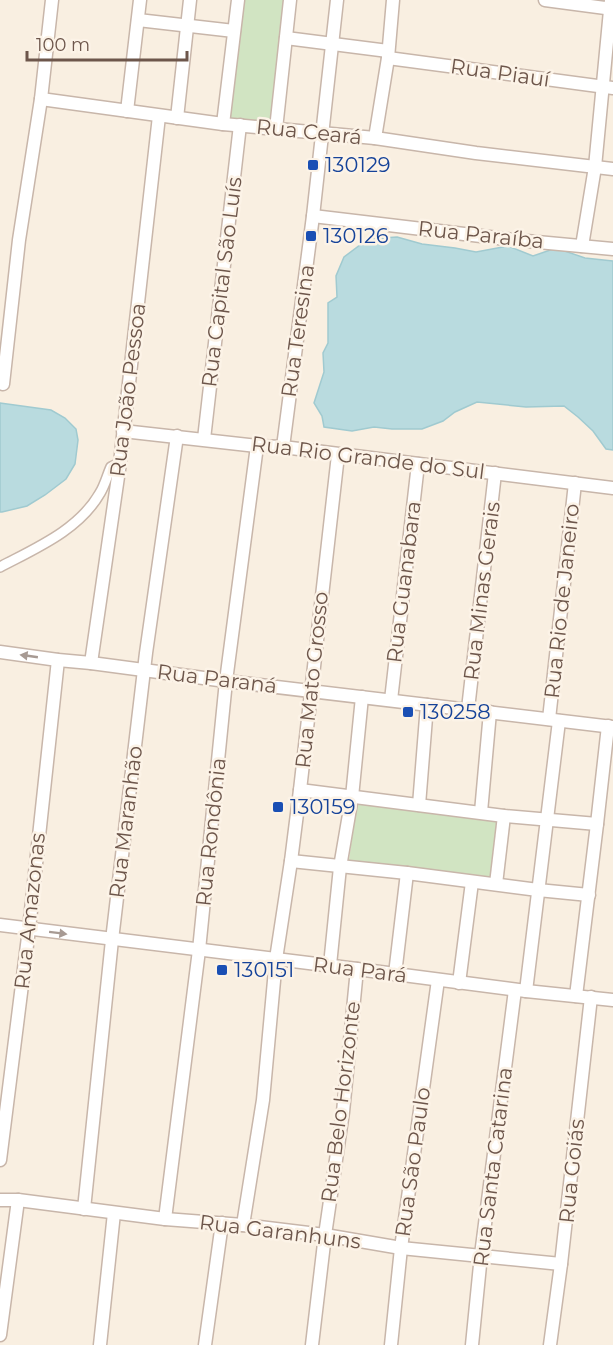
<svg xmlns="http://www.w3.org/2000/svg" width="613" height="1345" font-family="Montserrat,sans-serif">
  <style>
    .green { fill: #d1e4c2 }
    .water { fill: #b9dbdf; stroke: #a0cad0; stroke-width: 1.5 }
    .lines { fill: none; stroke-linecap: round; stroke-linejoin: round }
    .pedestrian-casing { stroke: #c8b6aa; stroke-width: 12 }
    .minor-casing { stroke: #c8b6aa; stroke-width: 15 }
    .pedestrian { stroke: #fff; stroke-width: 9 }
    .minor { stroke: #fff; stroke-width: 12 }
    .oneway { fill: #a79a93 }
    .transit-dot { fill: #1a4fb4; stroke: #fcf3e7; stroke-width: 2 }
    .labels { text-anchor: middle; stroke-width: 5; stroke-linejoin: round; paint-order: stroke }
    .street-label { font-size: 21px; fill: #6d564b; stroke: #fcf3e7 }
    .transit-label { font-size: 21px; fill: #164399; stroke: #fcf3e7; text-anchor: start }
  </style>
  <rect width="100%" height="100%" fill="#f9efe1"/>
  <g class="green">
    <path d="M238 0H285L271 125 224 120Z"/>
    <path d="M357 801 499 818 494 885 348 867Z"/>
  </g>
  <g class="water">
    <path d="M397 237 422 244 455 248 476 252 508 246 533 256 556 248 585 258 613 261V450L606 449 593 431 578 417 564 406 526 407 477 402 455 412 443 421 422 429H392L374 427 352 431 324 427 322 416 314 403 324 372 323 353 328 343V303L337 297 336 276 344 257 368 239Z"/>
    <path d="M0 403 51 410 65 418 76 429 78 440 75 464 66 479 45 495 27 506 2 512H0Z"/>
  </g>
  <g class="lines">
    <defs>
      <path id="pedestrian" d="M0 567C36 548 79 530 100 493 105 485 107 476 111 467L120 463"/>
      <g id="minor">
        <path d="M545 0 613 9"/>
        <path d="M138 20 234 31"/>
        <path d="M286 38 388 51"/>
        <path d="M388 58 613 88"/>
        <path d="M41 99 223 124 375 138 476 153 613 169"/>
        <path d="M127 111 140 0"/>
        <path d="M177 118 190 0"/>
        <path d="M223 124 238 0"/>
        <path d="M276 129 290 0"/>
        <path d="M375 138 388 58 393 0"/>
        <path d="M313 216 506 239 613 249"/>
        <path d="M582 246 595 167 611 0"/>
        <path d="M3 384 19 240 41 99 52 0"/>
        <path d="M123 431 257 446 283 447 613 488"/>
        <path d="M204 439 240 125"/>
        <path d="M283 447 313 216 337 0"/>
        <path d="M0 652 58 660 91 663 226 681 613 727"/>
        <path d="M91 663 120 463 159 116"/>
        <path d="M391 700 418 464"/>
        <path d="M468 709 495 473"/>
        <path d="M549 719 575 483"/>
        <path d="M300 790 504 816 597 824"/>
        <path d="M419 805 427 705"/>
        <path d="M481 812 490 712"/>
        <path d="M291 861 407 873 538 890 589 895"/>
        <path d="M496 884 504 816"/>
        <path d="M0 925 357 969 526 991 613 1000"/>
        <path d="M330 965 340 867 352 797 362 697"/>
        <path d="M395 974 407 873"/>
        <path d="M459 983 472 882"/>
        <path d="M526 991 559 721"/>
        <path d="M576 996 597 824 608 726"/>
        <path d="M0 1160 29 929 58 660"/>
        <path d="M0 1200H18L165 1219 243 1225 325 1235 401 1248 561 1264"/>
        <path d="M84 1209 112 940 146 653 177 436"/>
        <path d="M165 1219 199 950 226 681 257 446"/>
        <path d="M243 1225 263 1100 276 959 291 861 300 790 338 455"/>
        <path d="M0 1335 18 1200"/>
        <path d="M100 1345 114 1213"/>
        <path d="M205 1345 222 1223"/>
        <path d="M312 1345 325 1235 343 1112 357 969"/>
        <path d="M391 1345 401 1248 438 980"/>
        <path d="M472 1345 481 1255 515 990"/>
        <path d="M550 1345 561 1264 591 997"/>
      </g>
    </defs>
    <use href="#pedestrian" class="pedestrian-casing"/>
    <use href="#minor" class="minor-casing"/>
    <use href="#pedestrian" class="pedestrian"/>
    <use href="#minor" class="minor"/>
  </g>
  <defs><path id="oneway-solid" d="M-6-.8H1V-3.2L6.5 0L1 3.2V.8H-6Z" transform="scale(1.5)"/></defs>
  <g class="oneway">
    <use href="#oneway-solid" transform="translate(29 656) rotate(-172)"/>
    <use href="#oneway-solid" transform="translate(58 933) rotate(7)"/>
  </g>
  <g class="transit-dot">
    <rect x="307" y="159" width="12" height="12" rx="3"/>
    <rect x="305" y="230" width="12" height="12" rx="3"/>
    <rect x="402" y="706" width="12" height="12" rx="3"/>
    <rect x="272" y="801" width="12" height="12" rx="3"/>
    <rect x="216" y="964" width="12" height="12" rx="3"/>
  </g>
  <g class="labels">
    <g class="street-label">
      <text transform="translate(500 73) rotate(8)" y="7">Rua Piauí</text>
      <text transform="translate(309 132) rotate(6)" y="7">Rua Ceará</text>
      <text transform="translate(481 235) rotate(6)" y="7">Rua Paraíba</text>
      <text transform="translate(222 282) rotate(-83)" y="7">Rua Capital São Luís</text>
      <text transform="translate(298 331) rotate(-82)" y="7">Rua Teresina</text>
      <text transform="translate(128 390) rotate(-83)" y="7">Rua João Pessoa</text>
      <text transform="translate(368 458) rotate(7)" y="7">Rua Rio Grande do Sul</text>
      <text transform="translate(404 582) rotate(-83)" y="7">Rua Guanabara</text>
      <text transform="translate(482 591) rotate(-83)" y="7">Rua Minas Gerais</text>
      <text transform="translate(562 601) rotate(-84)" y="7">Rua Rio de Janeiro</text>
      <text transform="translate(217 679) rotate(7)" y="7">Rua Paraná</text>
      <text transform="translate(312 680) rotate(-84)" y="7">Rua Mato Grosso</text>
      <text transform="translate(126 822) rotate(-83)" y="7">Rua Maranhão</text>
      <text transform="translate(211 832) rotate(-84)" y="7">Rua Rondônia</text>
      <text transform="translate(30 911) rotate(-84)" y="7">Rua Amazonas</text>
      <text transform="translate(360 970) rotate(7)" y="7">Rua Pará</text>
      <text transform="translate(341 1102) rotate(-83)" y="7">Rua Belo Horizonte</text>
      <text transform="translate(413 1162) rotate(-82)" y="7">Rua São Paulo</text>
      <text transform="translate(493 1167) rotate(-83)" y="7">Rua Santa Catarina</text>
      <text transform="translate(572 1171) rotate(-84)" y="7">Rua Goiás</text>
      <text transform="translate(280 1232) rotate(7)" y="7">Rua Garanhuns</text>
    </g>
    <g class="transit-label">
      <text x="325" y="172">130129</text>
      <text x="323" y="243">130126</text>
      <text x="420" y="719">130258</text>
      <text x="290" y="814">130159</text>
      <text x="234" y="977">130151</text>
    </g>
  </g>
  <path d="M27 51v9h160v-9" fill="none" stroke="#6d564b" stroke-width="3"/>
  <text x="36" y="51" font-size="18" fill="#6d564b" stroke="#fcf3e7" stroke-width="4.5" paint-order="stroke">100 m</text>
</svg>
